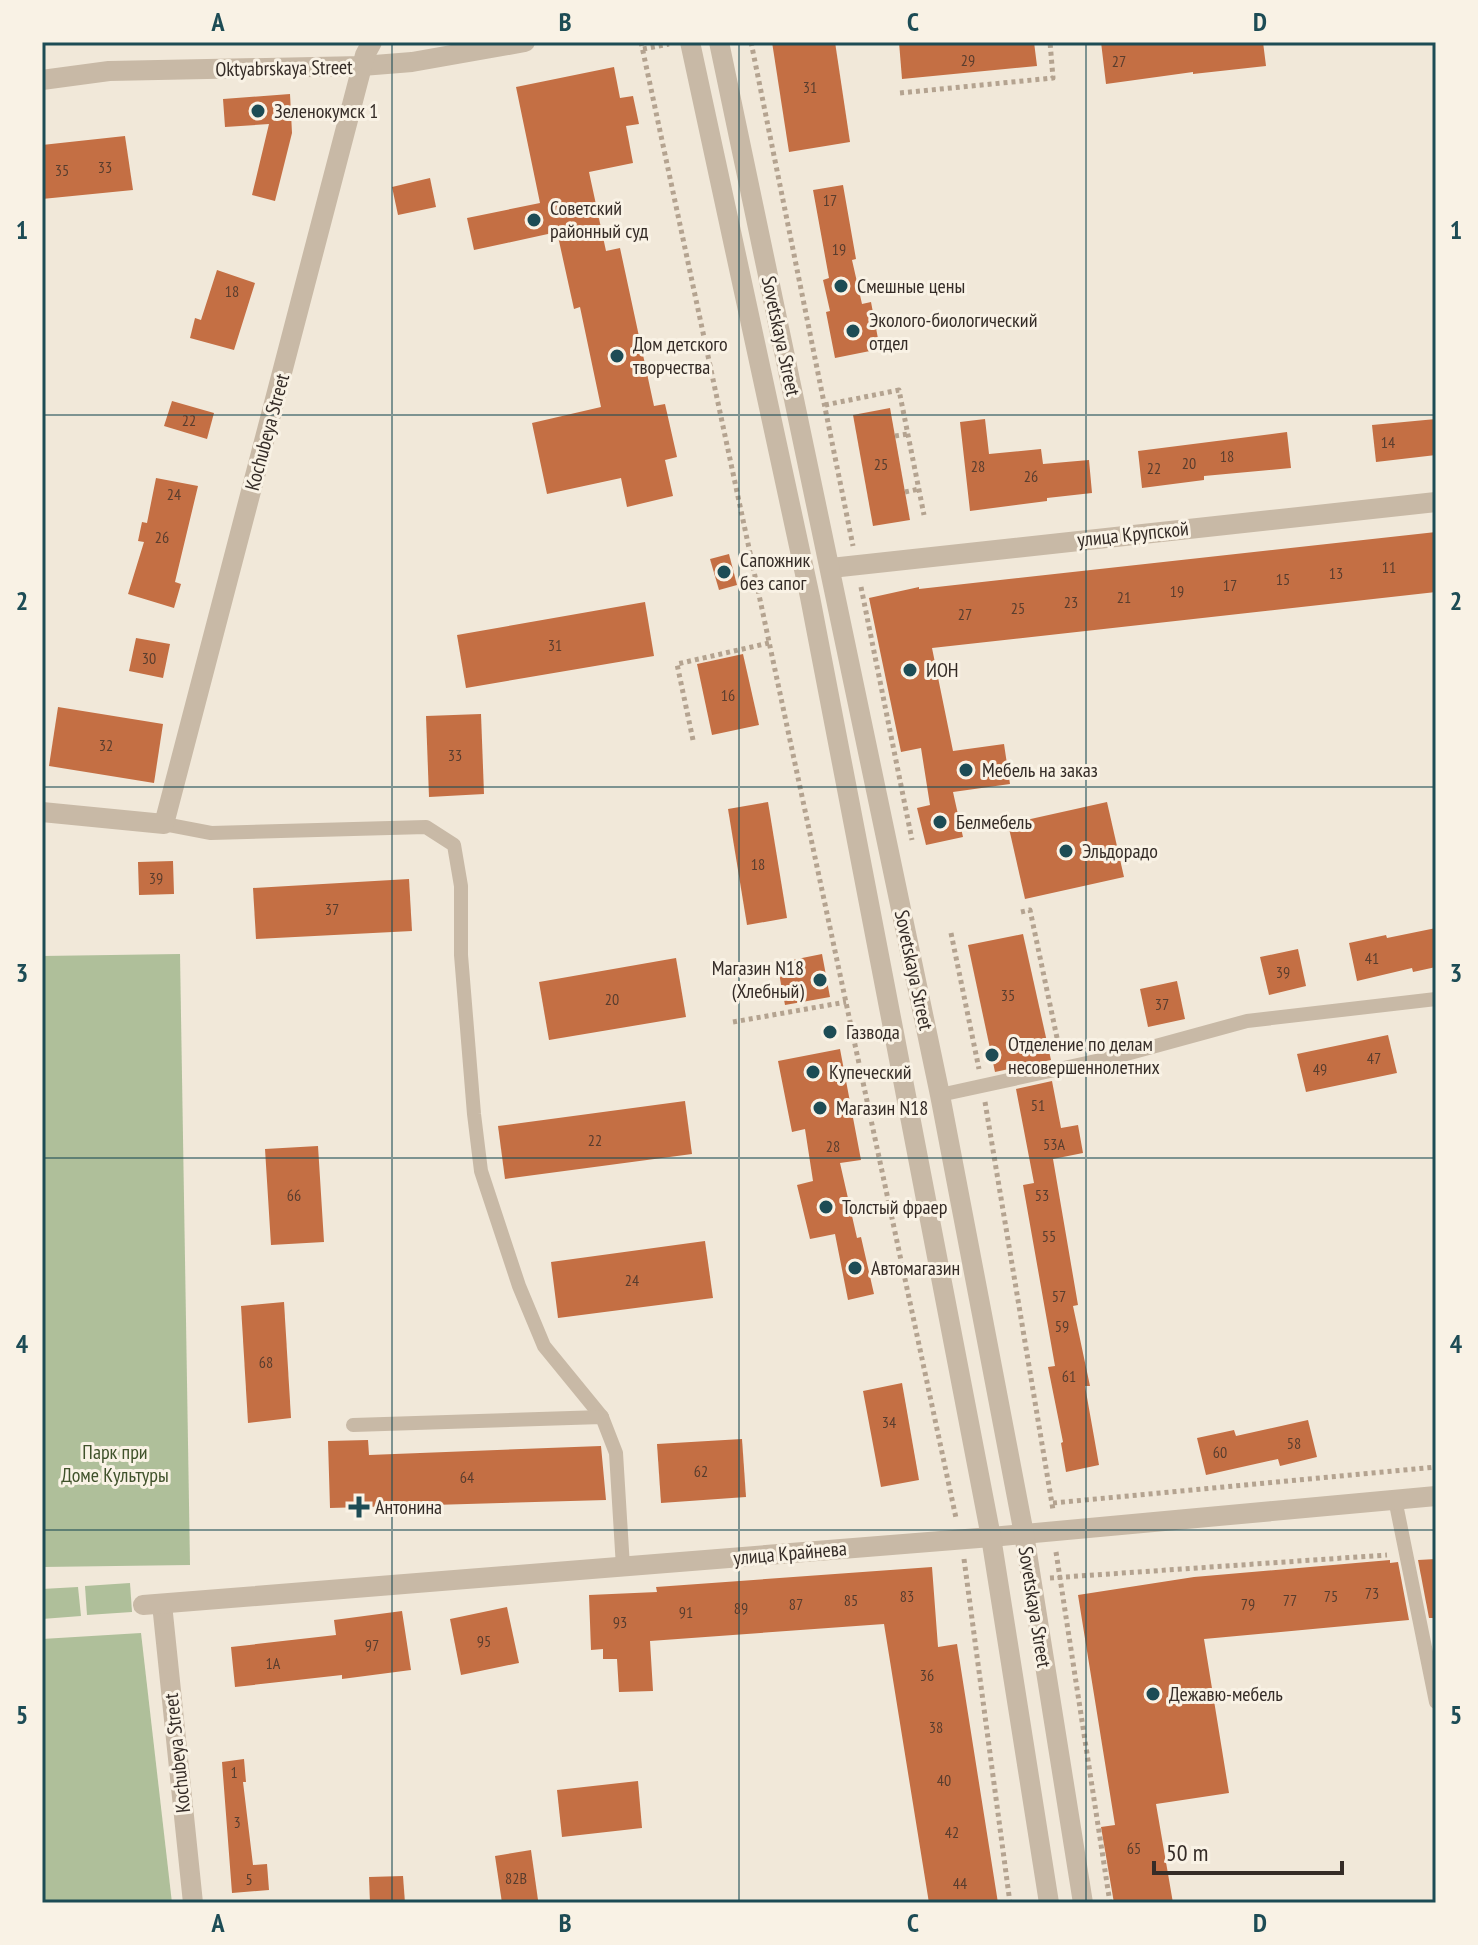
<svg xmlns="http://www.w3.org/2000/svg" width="1478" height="1945" font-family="'PT Sans Narrow',sans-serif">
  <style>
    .green { fill: #afbf9a }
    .building { fill: #c46f44 }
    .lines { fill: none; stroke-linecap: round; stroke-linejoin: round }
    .path { stroke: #b4a390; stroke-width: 5; stroke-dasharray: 4 4; stroke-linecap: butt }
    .service { stroke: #c8b9a6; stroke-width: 14 }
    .minor { stroke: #c8b9a6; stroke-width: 20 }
    .tertiary { stroke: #c8b9a6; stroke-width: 20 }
    .grid { fill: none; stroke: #1d4c55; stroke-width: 2; stroke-opacity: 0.55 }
    .poi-dot { fill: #1d4c55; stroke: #f9f2e5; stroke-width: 3 }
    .labels { text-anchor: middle; stroke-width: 6; stroke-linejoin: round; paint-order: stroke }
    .number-label { font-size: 16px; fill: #593d2e }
    .street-label { font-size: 20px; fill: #352c27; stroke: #f9f2e5 }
    .poi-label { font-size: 20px; fill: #352c27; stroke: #f9f2e5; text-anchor: start }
    .park-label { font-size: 20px; fill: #40522b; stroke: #f9f2e5 }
    .neatline { fill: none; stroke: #1d4c55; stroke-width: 3 }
    .grid-label { font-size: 26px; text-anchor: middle; font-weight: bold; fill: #1d4c55 }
  </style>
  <rect width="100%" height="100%" fill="#f1e8d9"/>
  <g class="green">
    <path d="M180 954 190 1565 42 1567V956Z"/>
    <path d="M130 1583 132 1612 87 1615 85 1586Z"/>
    <path d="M78 1587 81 1616 42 1619V1589Z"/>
    <path d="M141 1633 172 1903H42V1639Z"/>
  </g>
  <g class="building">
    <path d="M772 42H835L850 142 789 152Z"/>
    <path d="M899 42H1034L1037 66 902 79Z"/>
    <path d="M1101 42H1263L1266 66 1193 74V72L1106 84Z"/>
    <path d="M614 67 620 98 633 96 639 124 626 126 633 163 589 172 606 251 620 248 654 406 665 404 677 457 665 460 673 496 627 507 621 478 547 494 532 423 601 407 580 307 574 309 557 232 474 250 467 218 540 203 516 87Z"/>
    <path d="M290 94 292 133 275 201 252 195 269 124 225 127 223 99Z"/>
    <path d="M125 136 133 190 42 199V145Z"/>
    <path d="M430 178 436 207 398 215 392 187Z"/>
    <path d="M843 185 856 259 852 260 862 304 871 302 880 349 835 358 826 312 830 311 823 280 829 278 813 190Z"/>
    <path d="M217 270 255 283 234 350 190 338 195 318 201 320Z"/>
    <path d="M172 401 214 413 207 439 164 426Z"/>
    <path d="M890 408 910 520 873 526 853 415Z"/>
    <path d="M985 419 989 454 1041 449 1043 464 1089 460 1092 493 1047 498V501L970 511 960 422Z"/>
    <path d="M1436 419V455L1376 462 1372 425Z"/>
    <path d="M1287 432 1291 468 1204 476V480L1142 488 1138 451Z"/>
    <path d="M156 478 198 486 175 582 181 584 174 608 128 594 144 542 138 541 142 522 147 523Z"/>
    <path d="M1436 532V592L932 648 953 751 1004 744 1010 784 953 792 963 837 926 845 917 808 930 805 921 748 901 752 869 598 919 587V589Z"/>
    <path d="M729 554 737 585 719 590 710 559Z"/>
    <path d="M645 602 654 656 466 688 457 635Z"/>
    <path d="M136 638 170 644 163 678 129 671Z"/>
    <path d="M743 654 759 725 712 735 697 664Z"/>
    <path d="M58 707 163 724 154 783 49 766Z"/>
    <path d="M481 714 484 794 429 797 426 716Z"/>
    <path d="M768 802 787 918 747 925 728 809Z"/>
    <path d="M1107 802 1124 877 1025 899 1008 824Z"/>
    <path d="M173 861 174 894 139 895 138 862Z"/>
    <path d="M409 879 412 931 256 939 253 888Z"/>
    <path d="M1436 928V967L1413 972 1412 968 1357 981 1349 943 1386 935 1387 938Z"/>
    <path d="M1023 934 1051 1060 995 1072 968 945Z"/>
    <path d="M1298 949 1306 986 1269 995 1260 957Z"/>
    <path d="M822 954 830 997 785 1005 777 963Z"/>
    <path d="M676 958 686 1017 549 1040 539 982Z"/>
    <path d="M1177 981 1185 1019 1148 1027 1140 989Z"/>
    <path d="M1388 1035 1397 1073 1306 1092 1297 1054Z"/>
    <path d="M840 1049 861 1160 840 1163 857 1238 861 1237 874 1294 848 1300 835 1234 810 1239 797 1185 813 1181 805 1129 792 1132 778 1061Z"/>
    <path d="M1052 1081 1061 1128 1078 1125 1083 1153 1053 1159 1078 1305 1073 1306 1090 1386H1085L1099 1465 1066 1472 1061 1443 1063 1442 1048 1367 1055 1366 1023 1185 1034 1183 1016 1089Z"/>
    <path d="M685 1101 692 1154 505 1179 498 1126Z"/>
    <path d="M318 1146 324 1242 271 1245 265 1149Z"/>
    <path d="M705 1241 713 1298 558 1318 551 1262Z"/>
    <path d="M284 1302 291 1418 248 1423 241 1306Z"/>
    <path d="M902 1383 919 1480 881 1487 863 1391Z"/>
    <path d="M1308 1420 1317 1457 1280 1466 1278 1459 1206 1475 1197 1438 1234 1430 1236 1436Z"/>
    <path d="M742 1439 746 1497 661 1503 657 1444Z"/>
    <path d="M368 1440 369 1455 601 1446 606 1500 330 1508 328 1441Z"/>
    <path d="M1436 1559V1618H1429L1418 1560Z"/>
    <path d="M1390 1560V1563L1398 1562 1409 1620 1204 1639 1229 1793 1156 1804 1173 1903H1114L1101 1827 1115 1825 1078 1595 1194 1577Z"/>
    <path d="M932 1567 938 1647 957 1644 998 1903H929L884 1624 650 1641 653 1691 619 1692 617 1659H603V1649L591 1650 589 1595 657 1592 656 1587Z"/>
    <path d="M507 1607 519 1663 461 1675 450 1619Z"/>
    <path d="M402 1611 411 1670 342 1679V1675L235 1687 231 1647 336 1635 334 1620Z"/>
    <path d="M244 1759 246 1782H243L253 1865 267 1864 269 1890 232 1893 222 1762Z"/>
    <path d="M638 1781 642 1828 562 1837 557 1790Z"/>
    <path d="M531 1850 538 1900 502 1903 495 1856Z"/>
    <path d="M403 1876 405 1903H370L369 1877Z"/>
  </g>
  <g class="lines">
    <g class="path">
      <path d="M641 42 956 1518"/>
      <path d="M751 42 853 546"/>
      <path d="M643 49 669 44"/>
      <path d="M900 93 1053 78 1050 42"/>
      <path d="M825 405 899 390 924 515"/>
      <path d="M895 436 908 434"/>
      <path d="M905 492 919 489"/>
      <path d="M861 587 912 840"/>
      <path d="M693 740 677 664 769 643"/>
      <path d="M1021 912 1030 910 1060 1052"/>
      <path d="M951 933 979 1069"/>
      <path d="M733 1022 846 1002"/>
      <path d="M985 1102 1053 1510"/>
      <path d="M1053 1503 1436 1467"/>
      <path d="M1056 1552 1110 1903"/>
      <path d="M964 1559 1010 1903"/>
      <path d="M1050 1578 1387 1555"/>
    </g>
    <g class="service">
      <path d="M164 824 211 833 426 827 454 845 461 886V955L474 1114 481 1171 519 1286 544 1346 602 1417"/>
      <path d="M940 1095 1119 1056 1247 1021 1436 999"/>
      <path d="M353 1425 602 1417 616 1453 623 1567"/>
      <path d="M1395 1499 1436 1702"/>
    </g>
    <g class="minor">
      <path d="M42 80 109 71 362 66 412 62 525 42"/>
      <path d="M831 568 1436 502"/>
      <path d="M42 812 164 824 365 55 372 42"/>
      <path d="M162 1604 193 1903"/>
      <path d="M143 1605 991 1537 1436 1496"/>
    </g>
    <g class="tertiary">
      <path d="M690 42 810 597 991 1537 1049 1903"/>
      <path d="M719 42 940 1095 1024 1534 1083 1903"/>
    </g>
  </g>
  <path class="grid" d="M392 42V1903M739 42V1903M1086 42V1903M42 415H1436M42 787H1436M42 1158H1436M42 1530H1436"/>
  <g class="poi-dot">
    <circle cx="258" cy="111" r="8"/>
    <circle cx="534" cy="220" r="8"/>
    <circle cx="841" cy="286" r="8"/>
    <circle cx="853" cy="331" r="8"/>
    <circle cx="617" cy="356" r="8"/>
    <circle cx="724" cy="572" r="8"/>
    <circle cx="910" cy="670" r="8"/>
    <circle cx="966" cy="770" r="8"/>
    <circle cx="940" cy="822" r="8"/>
    <circle cx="1066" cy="851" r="8"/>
    <circle cx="820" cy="980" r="8"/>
    <circle cx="830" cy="1032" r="8"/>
    <circle cx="992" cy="1055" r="8"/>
    <circle cx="813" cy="1072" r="8"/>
    <circle cx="820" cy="1108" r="8"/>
    <circle cx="826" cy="1207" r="8"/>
    <circle cx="855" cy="1268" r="8"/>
    <path d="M355 1495h8v8h8v8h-8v8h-8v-8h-8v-8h8z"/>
    <circle cx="1153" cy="1694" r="8"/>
  </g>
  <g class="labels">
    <g class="number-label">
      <text x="968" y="66">29</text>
      <text x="1119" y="67">27</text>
      <text x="810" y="93">31</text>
      <text x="105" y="173">33</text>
      <text x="62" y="176">35</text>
      <text x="830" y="206">17</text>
      <text x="839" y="255">19</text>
      <text x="232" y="297">18</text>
      <text x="189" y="426">22</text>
      <text x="1388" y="448">14</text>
      <text x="1227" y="462">18</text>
      <text x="1189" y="469">20</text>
      <text x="881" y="470">25</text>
      <text x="978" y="472">28</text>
      <text x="1154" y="474">22</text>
      <text x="1031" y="482">26</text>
      <text x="174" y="500">24</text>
      <text x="162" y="543">26</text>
      <text x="1389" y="573">11</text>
      <text x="1336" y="579">13</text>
      <text x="1283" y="585">15</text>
      <text x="1230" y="591">17</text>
      <text x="1177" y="597">19</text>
      <text x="1124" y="603">21</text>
      <text x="1071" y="608">23</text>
      <text x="1018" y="614">25</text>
      <text x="965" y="620">27</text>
      <text x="555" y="651">31</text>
      <text x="149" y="664">30</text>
      <text x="728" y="701">16</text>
      <text x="106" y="751">32</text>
      <text x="455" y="761">33</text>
      <text x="758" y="870">18</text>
      <text x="156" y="884">39</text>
      <text x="332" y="915">37</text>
      <text x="1372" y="964">41</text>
      <text x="1283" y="978">39</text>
      <text x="1008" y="1001">35</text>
      <text x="612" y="1005">20</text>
      <text x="1162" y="1010">37</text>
      <text x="1374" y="1064">47</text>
      <text x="1320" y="1075">49</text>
      <text x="1038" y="1111">51</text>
      <text x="595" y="1146">22</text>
      <text x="1054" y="1150">53А</text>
      <text x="833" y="1152">28</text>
      <text x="294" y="1201">66</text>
      <text x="1042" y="1201">53</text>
      <text x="1049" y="1242">55</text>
      <text x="632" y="1286">24</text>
      <text x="1059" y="1302">57</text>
      <text x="1062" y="1332">59</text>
      <text x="266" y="1368">68</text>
      <text x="1069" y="1382">61</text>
      <text x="889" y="1428">34</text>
      <text x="1294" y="1449">58</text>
      <text x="1220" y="1458">60</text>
      <text x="701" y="1477">62</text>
      <text x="467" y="1483">64</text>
      <text x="1372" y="1599">73</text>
      <text x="907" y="1602">83</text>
      <text x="1331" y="1602">75</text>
      <text x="851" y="1606">85</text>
      <text x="1290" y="1606">77</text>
      <text x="796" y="1610">87</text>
      <text x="1248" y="1610">79</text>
      <text x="741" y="1614">89</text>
      <text x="686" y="1618">91</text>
      <text x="620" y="1628">93</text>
      <text x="484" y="1647">95</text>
      <text x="372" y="1651">97</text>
      <text x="273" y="1669">1А</text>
      <text x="927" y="1681">36</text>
      <text x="936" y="1733">38</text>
      <text x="234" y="1778">1</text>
      <text x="944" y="1786">40</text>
      <text x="237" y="1828">3</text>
      <text x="952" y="1838">42</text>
      <text x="1134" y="1854">65</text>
      <text x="516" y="1884">82В</text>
      <text x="249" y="1885">5</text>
      <text x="960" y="1889">44</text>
    </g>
    <g class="street-label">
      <text transform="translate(284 68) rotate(-1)" y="7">Oktyabrskaya Street</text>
      <text transform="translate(781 336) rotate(78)" y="7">Sovetskaya Street</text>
      <text transform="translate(267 432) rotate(-75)" y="7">Kochubeya Street</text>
      <text transform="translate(1133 534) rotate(-6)" y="7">улица Крупской</text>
      <text transform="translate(914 970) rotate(78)" y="7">Sovetskaya Street</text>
      <text transform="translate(790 1553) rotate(-5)" y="7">улица Крайнева</text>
      <text transform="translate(1035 1607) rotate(81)" y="7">Sovetskaya Street</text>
      <text transform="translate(177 1753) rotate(-96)" y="7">Kochubeya Street</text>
    </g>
    <g class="poi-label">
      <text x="274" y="118">Зеленокумск 1</text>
      <text x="550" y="215">Советский<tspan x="550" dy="23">районный суд</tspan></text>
      <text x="857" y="293">Смешные цены</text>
      <text x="869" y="327">Эколого-биологический<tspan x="869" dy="23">отдел</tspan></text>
      <text x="633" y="351">Дом детского<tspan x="633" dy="23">творчества</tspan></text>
      <text x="740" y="567">Сапожник<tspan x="740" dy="23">без сапог</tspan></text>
      <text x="926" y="677">ИОН</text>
      <text x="982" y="777">Мебель на заказ</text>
      <text x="956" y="829">Белмебель</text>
      <text x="1082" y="858">Эльдорадо</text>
      <text x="804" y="975" text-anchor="end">Магазин N18<tspan x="804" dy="23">(Хлебный)</tspan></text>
      <text x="846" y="1039">Газвода</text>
      <text x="1008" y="1051">Отделение по делам<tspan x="1008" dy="23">несовершеннолетних</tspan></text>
      <text x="829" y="1079">Купеческий</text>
      <text x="836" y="1115">Магазин N18</text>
      <text x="842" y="1214">Толстый фраер</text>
      <text x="871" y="1275">Автомагазин</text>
      <text x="375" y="1514">Антонина</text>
      <text x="1169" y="1701">Дежавю-мебель</text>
    </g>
    <g class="park-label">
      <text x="115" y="1459">Парк при<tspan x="115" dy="23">Доме Культуры</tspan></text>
    </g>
  </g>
  <rect width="1478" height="1945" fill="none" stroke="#f9f2e5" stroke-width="88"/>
  <path d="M1154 1861v12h188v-12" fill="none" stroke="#352c27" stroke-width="4"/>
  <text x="1166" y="1861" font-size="24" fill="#352c27" stroke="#f9f2e5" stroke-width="6" paint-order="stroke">50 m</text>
  <rect x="44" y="44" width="1390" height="1857" class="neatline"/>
  <g class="grid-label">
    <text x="218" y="31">A</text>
    <text x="565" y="31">B</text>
    <text x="913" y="31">C</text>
    <text x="1260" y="31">D</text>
    <text x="22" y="239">1</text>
    <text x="1456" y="239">1</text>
    <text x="22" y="610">2</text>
    <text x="1456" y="610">2</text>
    <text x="22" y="982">3</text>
    <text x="1456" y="982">3</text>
    <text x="22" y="1353">4</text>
    <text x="1456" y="1353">4</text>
    <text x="22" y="1724">5</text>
    <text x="1456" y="1724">5</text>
    <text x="218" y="1932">A</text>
    <text x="565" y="1932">B</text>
    <text x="913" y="1932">C</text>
    <text x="1260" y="1932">D</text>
  </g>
</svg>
